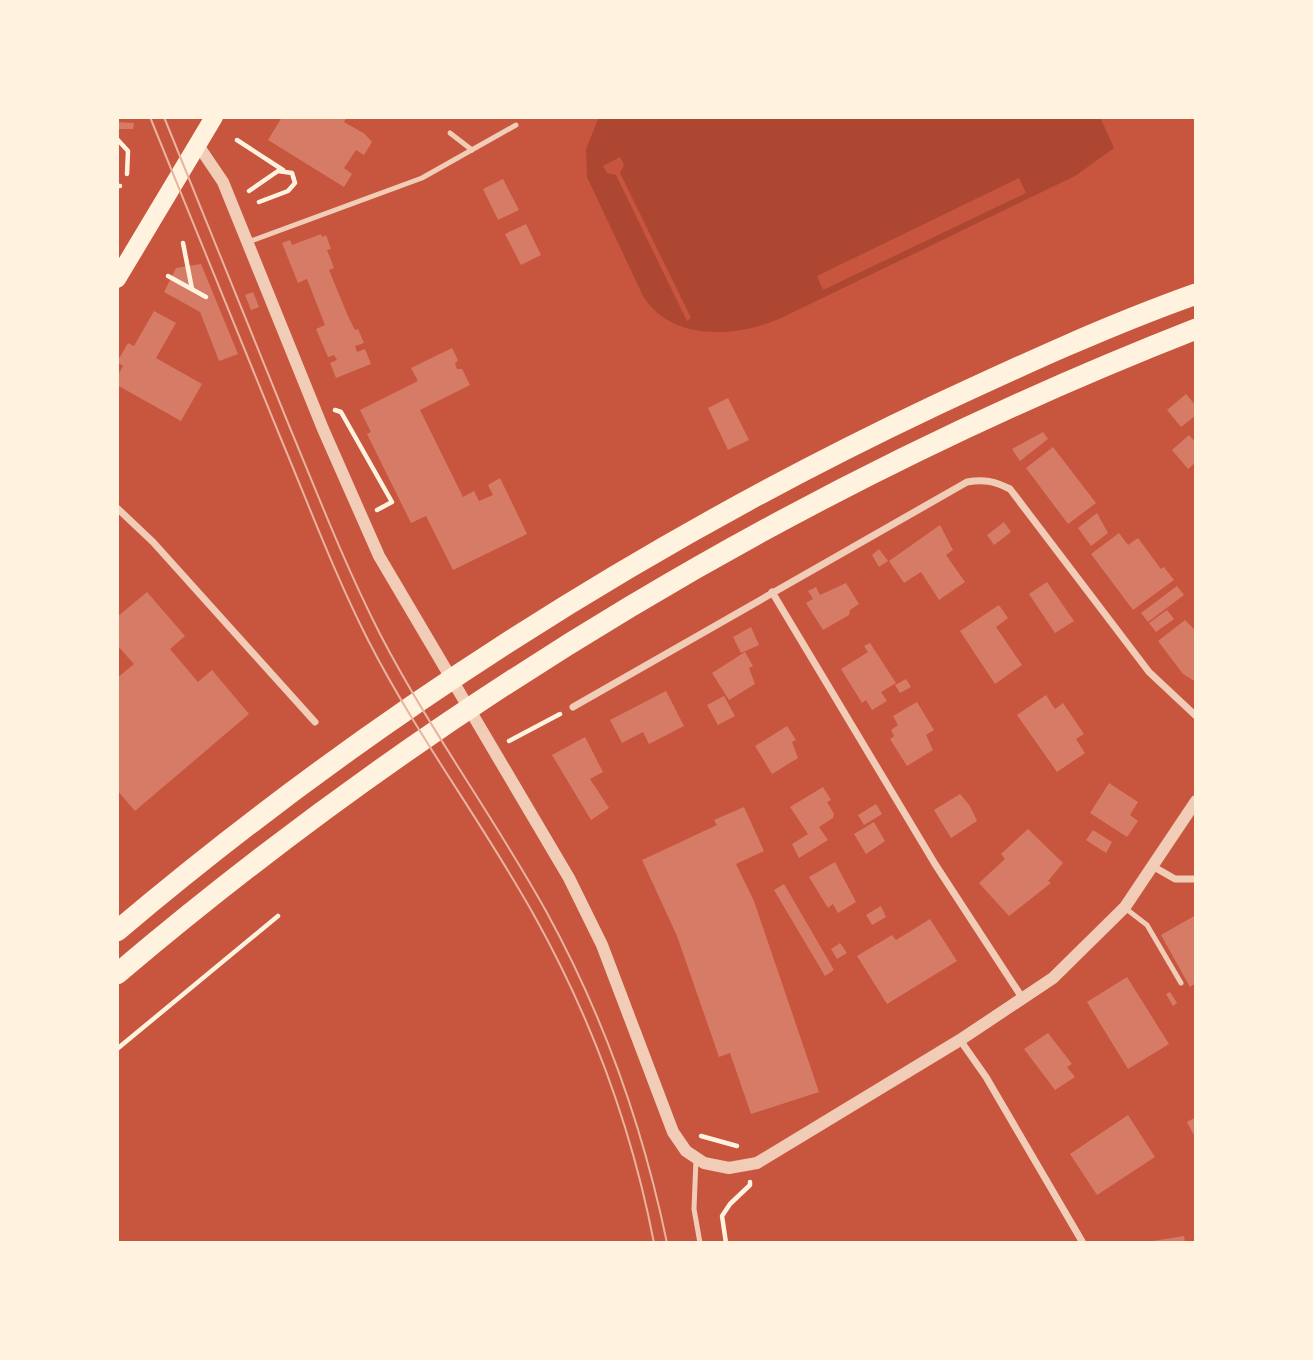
<svg xmlns="http://www.w3.org/2000/svg" width="1313" height="1360" font-family="Cabin,sans-serif">
  <style>
    .green { fill: #ae4732; fill-rule: evenodd }
    .building { fill: #d67c66 }
    .lines { fill: none; stroke-linecap: round; stroke-linejoin: round }
    .path { stroke: #fff3e0; stroke-width: 4.5 }
    .service { stroke: #f1ccb7; stroke-width: 5 }
    .minor { stroke: #f1ccb7; stroke-width: 7 }
    .tertiary { stroke: #f1ccb7; stroke-width: 12 }
    .primary { stroke: #fff3e0; stroke-width: 18 }
    .motorway { stroke: #fff3e0; stroke-width: 21 }
    .tram { stroke: #e9b49f; stroke-width: 2 }
  </style>
  <rect width="100%" height="100%" fill="#c8553d"/>
  <path class="green" d="M599 117H1100L1114 148 1075 176 779 319C736 337 671 342 643 296L587 177 586 149ZM620 157 624 165 620 173 691 318 687 321 616 175 607 173 603 166ZM1019 178 1026 193 823 290 817 276Z"/>
  <g class="building">
    <path d="M282 117H347L344 122 365 134 372 142 364 155 356 150 344 168 352 174 344 187 268 140Z"/>
    <path d="M117 122 134 123 133 129H117Z"/>
    <path d="M503 179 519 210 498 220 483 189Z"/>
    <path d="M526 224 541 255 521 265 505 234Z"/>
    <path d="M321 234 322 237 326 235 331 249 327 250 334 268 329 270 348 316 355 330 358 329 364 343 355 346 357 352 365 349 371 364 336 378 330 363 337 360 334 355 328 357 316 329 325 325 307 279 298 283 282 243 290 240 292 245Z"/>
    <path d="M201 264 238 354 219 361 200 312 164 292 176 268Z"/>
    <path d="M253 292 259 307 251 310 245 295Z"/>
    <path d="M154 311 176 323 156 358 202 384 181 421 117 385V377L123 366 117 362 128 343 134 346Z"/>
    <path d="M452 348 458 360 455 364 457 369H462L470 385 420 410 463 497 474 491 479 501 493 495 488 485 500 478 527 534 453 570 426 516 411 523 367 434 371 432 360 410 418 381 411 368Z"/>
    <path d="M1186 394 1196 406V415L1181 427 1167 410Z"/>
    <path d="M728 398 749 440 728 450 708 408Z"/>
    <path d="M1043 432 1048 439 1020 461 1012 449Z"/>
    <path d="M1189 435 1196 443V462L1188 469 1172 450Z"/>
    <path d="M1053 447 1096 503 1068 524 1026 468Z"/>
    <path d="M1097 513 1108 533 1091 546 1078 528Z"/>
    <path d="M1004 522 1011 532 994 545 987 535Z"/>
    <path d="M940 525 953 550 946 555 965 582 939 600 921 572 904 583 889 561Z"/>
    <path d="M1119 533 1128 545 1138 538 1161 569 1164 567 1174 580 1133 610 1091 554Z"/>
    <path d="M879 549 888 561 879 567 872 555Z"/>
    <path d="M1047 582 1074 621 1055 633 1029 594Z"/>
    <path d="M846 583 859 604 850 610 849 615 823 630 806 603 813 599 808 591 816 587 820 595Z"/>
    <path d="M1177 586 1184 595 1148 622 1141 613Z"/>
    <path d="M147 592 185 636 170 649 198 682 212 670 249 714 135 811 117 790V678L134 664 117 645V617Z"/>
    <path d="M999 605 1008 618 996 627 1022 665 995 684 960 631Z"/>
    <path d="M1167 610 1174 619 1156 632 1149 623Z"/>
    <path d="M1185 620 1196 631V682L1183 674 1158 641Z"/>
    <path d="M751 627 759 645 741 653 733 637Z"/>
    <path d="M870 643 896 683 881 692 887 701 872 710 866 700 862 703 841 669 868 652 864 646Z"/>
    <path d="M745 652 753 666 749 668 755 684 729 700 712 673Z"/>
    <path d="M906 679 911 687 900 693 895 685Z"/>
    <path d="M666 691 684 726 649 744 643 732 622 743 610 720Z"/>
    <path d="M1046 695 1055 709 1063 703 1084 734 1076 739 1085 753 1057 772 1017 715Z"/>
    <path d="M724 696 735 716 718 725 707 705Z"/>
    <path d="M917 702 934 730 926 735 933 750 907 766 890 739 894 736 891 730 898 725 893 716Z"/>
    <path d="M787 726 796 740 792 742 798 758 772 774 755 746Z"/>
    <path d="M585 737 603 772 590 779 609 808 591 820 552 755Z"/>
    <path d="M1109 783 1138 802 1130 815 1138 821 1127 837 1090 813Z"/>
    <path d="M823 787 831 800 827 802 834 814 833 818 819 827 828 840 799 858 792 844 808 834 790 807Z"/>
    <path d="M960 794 970 806 977 821 951 838 934 810Z"/>
    <path d="M876 804 882 814 864 825 858 815Z"/>
    <path d="M744 807 764 851 736 864 754 901 819 1092 751 1114 730 1053 719 1057 677 936 642 860 717 825 714 820Z"/>
    <path d="M874 822 885 841 866 854 854 834Z"/>
    <path d="M1028 829 1063 863 1048 881 1051 883 1009 916 979 883 1005 859 1001 854Z"/>
    <path d="M1093 830 1112 842 1106 853 1086 840Z"/>
    <path d="M835 862 856 902 838 913 833 904 828 908 809 877Z"/>
    <path d="M784 884 834 970 825 976 774 890Z"/>
    <path d="M881 906 886 917 872 925 866 915Z"/>
    <path d="M1196 915V983L1190 987 1161 935Z"/>
    <path d="M930 919 957 961 887 1004 857 956 892 935 896 940Z"/>
    <path d="M840 943 847 953 837 959 831 949Z"/>
    <path d="M1127 977 1169 1044 1128 1069 1087 1002Z"/>
    <path d="M1170 992 1177 1003 1173 1006 1166 994Z"/>
    <path d="M1048 1033 1072 1064 1067 1067 1075 1077 1055 1090 1024 1049Z"/>
    <path d="M1128 1115 1155 1157 1097 1195 1070 1154Z"/>
    <path d="M1196 1117V1139L1187 1122Z"/>
    <path d="M1184 1236 1185 1243H1153V1241Z"/>
  </g>
  <g class="lines">
    <g class="path">
      <path d="M117 139 128 151 127 174"/>
      <path d="M237 140 283 170"/>
      <path d="M117 186H120"/>
      <path d="M249 191 278 171 292 173 295 183 288 191 259 202"/>
      <path d="M183 243 192 289"/>
      <path d="M168 276 206 297"/>
      <path d="M335 410 341 412 392 502 377 510"/>
      <path d="M509 741 560 714"/>
      <path d="M117 1049 278 916"/>
      <path d="M701 1136 737 1146"/>
      <path d="M726 1243 722 1216 730 1204 750 1185V1182"/>
    </g>
    <g class="service">
      <path d="M450 133 472 150"/>
      <path d="M248 242 422 178 516 125"/>
      <path d="M1125 908 1147 925 1181 983"/>
      <path d="M696 1159 694 1209 700 1243"/>
    </g>
    <g class="minor">
      <path d="M117 508 153 542 315 722"/>
      <path d="M772 592 935 864 1023 999"/>
      <path d="M573 707 967 482C984 479 994 481 1010 489L1149 672 1196 716"/>
      <path d="M1154 867 1175 879H1196"/>
      <path d="M960 1040 986 1077 1083 1243"/>
    </g>
    <path class="tertiary" d="M198 145 223 182 323 429 379 556 569 878 602 945 673 1132 686 1151 704 1163 729 1168 757 1163 960 1040 1053 978 1125 907 1196 801"/>
    <path class="primary" d="M117 279 214 117"/>
    <g class="motorway">
      <path d="M117 931C364 722 642 544 934 406 1020 366 1106 326 1196 294"/>
      <path d="M117 974C439 701 803 483 1196 329"/>
    </g>
    <g class="tram">
      <path d="M150 117C194 223 236 329 279 434 308 503 334 573 368 640 417 736 483 823 535 917 591 1018 632 1129 654 1243"/>
      <path d="M164 117C205 219 246 321 288 423 317 493 345 565 380 634 429 729 494 817 546 911 603 1015 643 1127 667 1243"/>
    </g>
  </g>
  <rect width="1313" height="1360" fill="none" stroke="#fff3e0" stroke-width="238"/>
</svg>
